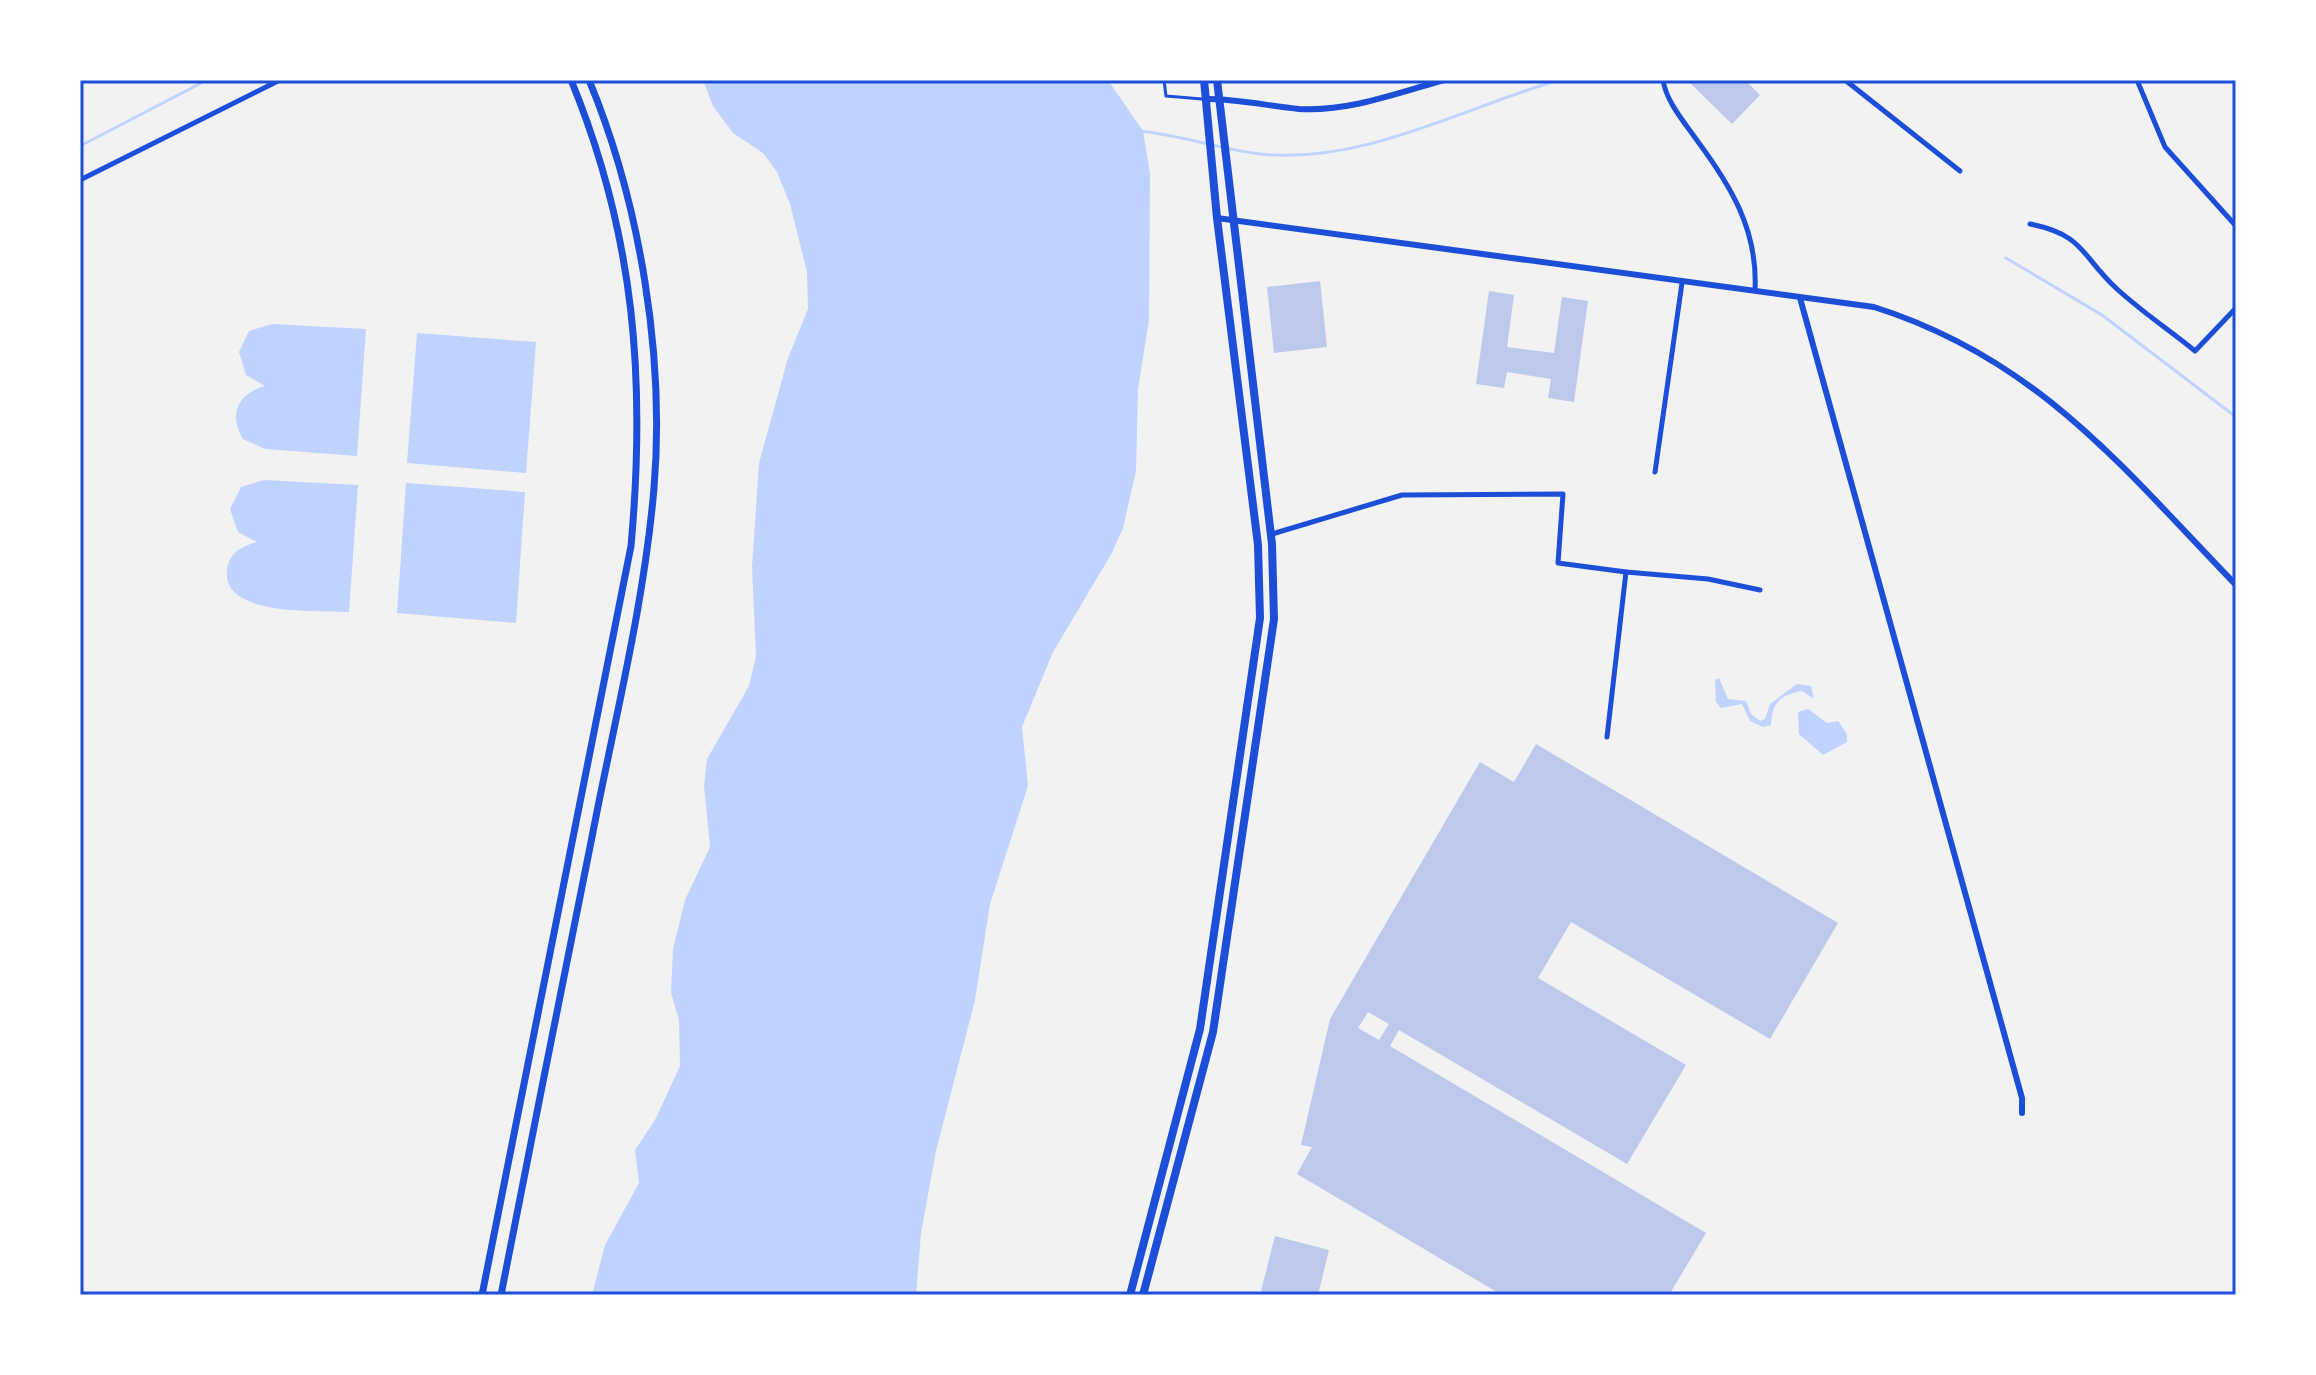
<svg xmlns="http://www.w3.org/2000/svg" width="2316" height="1375" font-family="'PT Sans Narrow',sans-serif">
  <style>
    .water { fill: #bfd3fe }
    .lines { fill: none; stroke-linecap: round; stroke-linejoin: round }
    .stream { stroke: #bfd3fe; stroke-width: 3 }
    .building { fill: #bdc9ec; fill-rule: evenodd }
    .pedestrian { stroke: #1d4ed8; stroke-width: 3 }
    .minor { stroke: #1d4ed8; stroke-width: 5 }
    .tertiary { stroke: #1d4ed8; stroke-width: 6 }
    .secondary { stroke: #1d4ed8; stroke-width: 6 }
    .primary { stroke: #1d4ed8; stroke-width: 7 }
    .trunk { stroke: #1d4ed8; stroke-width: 8 }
    .neatline { fill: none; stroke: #1d4ed8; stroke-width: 3 }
  </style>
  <rect width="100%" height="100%" fill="#f2f2f2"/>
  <g class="water">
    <path d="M703 80H1108L1143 131 1150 173 1149 320 1138 389 1136 471 1123 528 1112 553 1053 652 1022 727 1028 786 990 904 975 1000 936 1151 921 1233 916 1295H592L605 1245 639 1183 635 1150 655 1120 680 1066 679 1020 671 993 673 949 685 900 710 847 704 786 707 759 749 686 756 656 752 567 759 463 788 358 808 309 807 272 790 204 777 172 763 153 733 133 713 106Z"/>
    <path d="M272 324 366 329 357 456 265 449 243 439C228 415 238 393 265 386L246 375 239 352 249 331Z"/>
    <path d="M417 333 536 342 526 473 407 463Z"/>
    <path d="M264 480 358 485 349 612C318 610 221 617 227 570 229 553 242 546 257 542L238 532 230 509 241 487Z"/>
    <path d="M406 483 525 492 516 623 397 613Z"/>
    <path d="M1719 678 1728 699 1746 701 1751 714 1760 721 1765 719 1770 704 1797 684 1811 686 1814 699 1802 691C1780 695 1772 703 1771 725L1763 727 1750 721 1742 704 1721 708 1716 702 1715 680Z"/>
    <path d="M1808 709 1827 723 1838 721 1847 734V742L1823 755 1799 734 1798 712Z"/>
  </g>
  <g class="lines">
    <g class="stream">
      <path d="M1140 131C1180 135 1220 149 1260 154 1362 165 1463 108 1559 80"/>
      <path d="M80 146 207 80"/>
      <path d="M2006 258 2102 315 2236 417"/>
    </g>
  </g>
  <g class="building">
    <path d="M1687 80H1745L1760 95 1732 124Z"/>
    <path d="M1320 281 1327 347 1274 353 1267 287Z"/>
    <path d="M1489 291 1514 295 1507 347 1554 353 1562 297 1588 301 1574 402 1548 398 1551 379 1507 372 1504 388 1476 384Z"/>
    <path d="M1536 744 1838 923 1770 1039 1571 922 1538 978 1686 1065 1627 1164 1399 1030 1390 1046 1706 1233 1669 1295H1502L1297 1174 1312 1147 1301 1145 1330 1019 1480 762 1514 782ZM1368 1012 1389 1024 1379 1040 1358 1028Z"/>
    <path d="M1275 1236 1329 1250 1318 1295H1260Z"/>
  </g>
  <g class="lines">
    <path class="pedestrian" d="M1164 80 1166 96 1202 99"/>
    <g class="minor">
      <path d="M1663 80C1666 101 1684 122 1696 139 1731 186 1758 230 1755 290"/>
      <path d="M1845 80 1960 171"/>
      <path d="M2137 80 2165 147 2236 226"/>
      <path d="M80 180 280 80"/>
      <path d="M2030 224C2085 235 2081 256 2117 289 2141 311 2169 330 2195 351L2236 308"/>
      <path d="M1655 472 1682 283"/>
      <path d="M1272 534 1402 495 1563 494 1558 563 1626 572"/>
      <path d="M1607 737 1626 572 1708 579 1760 590"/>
    </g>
    <path class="tertiary" d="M1207 99C1239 99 1268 106 1299 109 1348 112 1398 93 1444 80"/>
    <g class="secondary">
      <path d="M1217 218 1874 307C2038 359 2121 466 2236 585"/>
      <path d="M1800 298 2022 1098V1113"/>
    </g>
    <g class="primary">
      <path d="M482 1295 631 546C646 381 635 235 571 80"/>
      <path d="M501 1295C531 1142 561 990 592 837 614 722 644 606 654 488 665 356 640 203 589 80"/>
    </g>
    <g class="trunk">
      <path d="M1130 1295 1200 1029 1260 618 1258 545 1217 218 1204 80"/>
      <path d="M1143 1295 1213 1032 1274 619 1272 544 1217 80"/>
    </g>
  </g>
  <rect width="2316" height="1375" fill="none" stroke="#ffffff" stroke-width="164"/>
  <rect x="82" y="82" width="2152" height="1211" class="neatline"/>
</svg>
